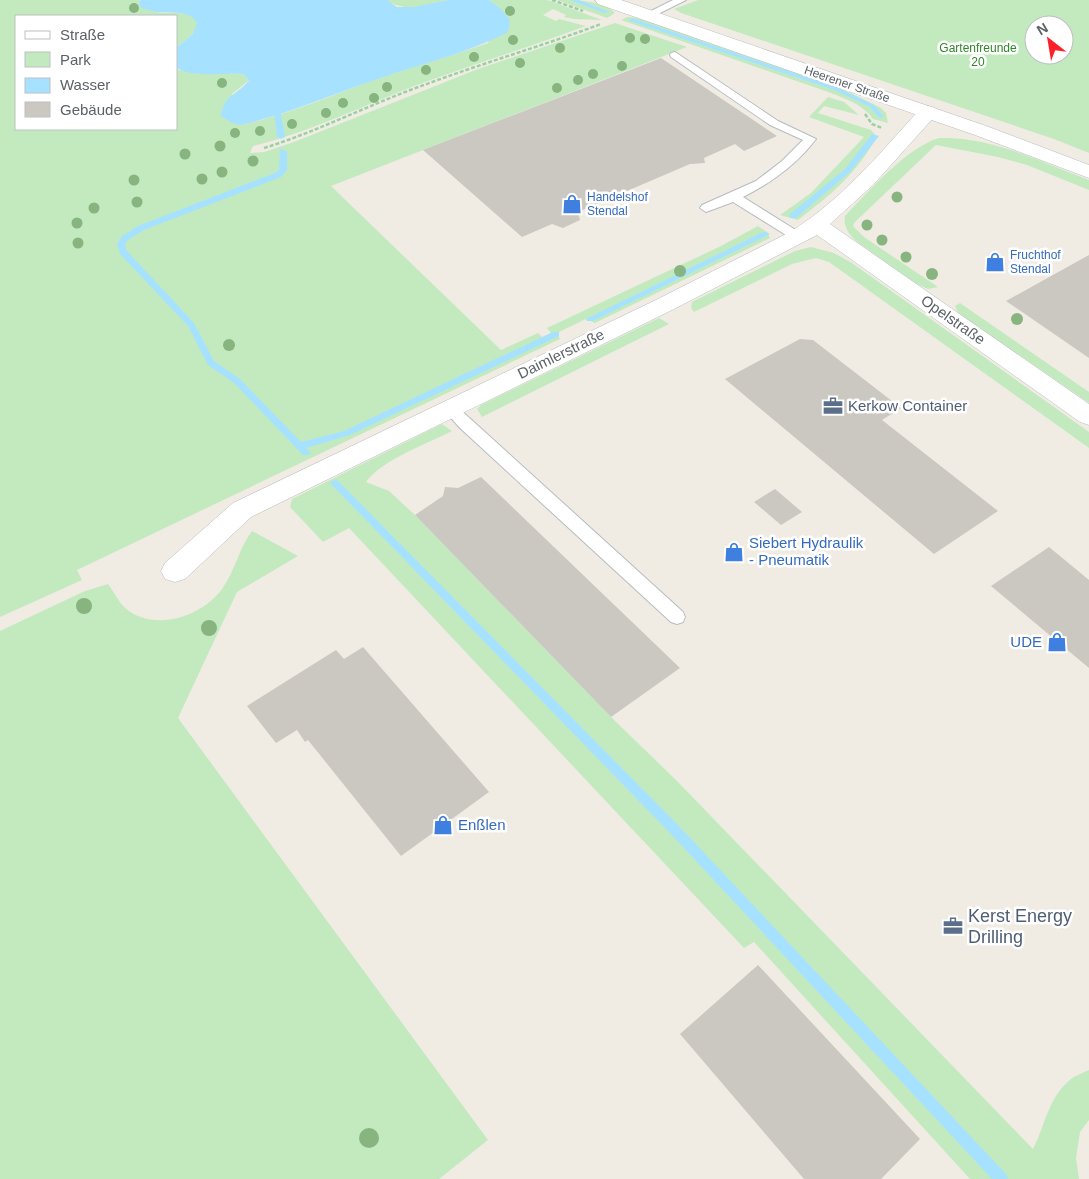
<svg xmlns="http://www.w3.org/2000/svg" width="1089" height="1179" font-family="Helvetica,sans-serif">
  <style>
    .green { fill: #c3eabe; fill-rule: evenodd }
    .water { fill: #a6e2ff }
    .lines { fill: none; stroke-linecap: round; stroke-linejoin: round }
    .stream { fill: #a6e2ff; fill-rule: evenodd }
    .building { fill: #cbc7c1 }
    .service-casing { stroke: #b7bbc0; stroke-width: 2 }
    .minor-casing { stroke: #b7bbc0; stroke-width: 1 }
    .secondary-casing { stroke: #b6bbc0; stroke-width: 1 }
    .path { stroke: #99d2a2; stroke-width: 2.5; stroke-dasharray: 4 2; stroke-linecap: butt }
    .service { fill: #fff; fill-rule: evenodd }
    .minor { fill: #fff; fill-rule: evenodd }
    .secondary { fill: #fff; fill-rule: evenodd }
    .tree { fill: #87b47f }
    .labels { text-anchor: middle; stroke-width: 5; stroke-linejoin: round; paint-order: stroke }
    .far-park-label { font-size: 12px; fill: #31862c; stroke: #fff }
    .far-street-label { font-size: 12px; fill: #5c6267; stroke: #fff }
    .far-shop-label { font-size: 12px; fill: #366cbe; stroke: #fff; text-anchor: start }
    .street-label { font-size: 15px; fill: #5c6267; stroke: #fff }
    .service-label { font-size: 15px; fill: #4e5e75; stroke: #fff; text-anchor: start }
    .shop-label { font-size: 15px; fill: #366cbe; stroke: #fff; text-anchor: start }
    .near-service-label { font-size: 18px; fill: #4e5e75; stroke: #fff; text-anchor: start }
  </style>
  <rect width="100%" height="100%" fill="#f0ece4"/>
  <g class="green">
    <path d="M0 0H141L138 2C143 5 150 11 156 12 170 15 188 8 198 23L193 34 176 48V16H16V129H176V67L179 70 243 74 249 80 232 94 241 125C286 115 328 97 371 81 410 67 449 57 488 43L500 8 489 0H547L602 20 574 19 564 17 566 15 553 9 543 15 556 21 559 19 586 26C530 47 473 64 417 85 362 106 310 132 253 146L250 153 264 152 294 142 478 69 615 23 687 47 331 186 501 350 538 333 542 337 551 333 547 328 721 246 758 226 767 232 770 238 595 323 586 319 557 333 560 339 77 570 82 580 0 617Z"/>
    <path d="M389 0H449C431 4 407 13 390 2Z"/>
    <path d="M557 0C576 0 602 0 615 13L607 18Z"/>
    <path d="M698 0H1089V153L1054 139 681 13 674 9ZM1034 25H1064V55H1034Z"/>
    <path d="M627 17 640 18 845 90 881 108 886 113 888 123 873 119C864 105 846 99 831 93L621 20Z"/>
    <path d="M828 97 844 102 859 115 824 106 818 113 871 130 877 137C855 175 833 193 798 220L780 215 811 193 864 137 809 117Z"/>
    <path d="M939 138C991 136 1041 162 1089 180V190L1027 165 998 157 936 145 855 222 853 226 864 237 938 287 928 289 915 283 856 241C849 234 843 227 845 216 869 191 907 147 939 138Z"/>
    <path d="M811 247 834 253 852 263 1089 432V448L829 262 816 258 792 264 694 312 691 308 692 302 795 251Z"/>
    <path d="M960 303 1089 392V403L958 313 955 306Z"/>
    <path d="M659 318 669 324 482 417 477 409 481 405Z"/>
    <path d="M442 424 452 431C427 444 383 459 366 482L389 491 415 515 611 717 677 781 1033 1149C1045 1126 1048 1097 1071 1079 1076 1075 1083 1073 1089 1070V1120L1080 1132 1076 1158 1079 1179H970L754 942 744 948 349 528 323 542 290 507 292 499Z"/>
    <path d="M252 531 298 556 237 592 178 718 488 1140 439 1179H0V631L85 591 108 584C114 592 120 605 129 611 158 631 202 616 222 589 235 571 239 548 252 531Z"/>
  </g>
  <path class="water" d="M141 0H389L390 2 397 7H413L449 0H489L500 8 510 20 508 32C466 54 420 64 375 80 330 95 288 114 241 125L232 123 221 116C223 95 238 95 249 80L243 74C227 73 188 78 176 67V48L193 34 197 23C189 9 170 14 156 12 151 11 146 9 141 8L138 2Z"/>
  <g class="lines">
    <g class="stream">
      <path d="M570 0H579L609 12 604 13Z"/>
      <path d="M632 18 838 88 874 105 884 117 879 118 870 107 834 90 630 21 629 20Z"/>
      <path d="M276 101 279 103 285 137 281 139 277 137 273 103Z"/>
      <path d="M872 134 879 136 850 172 796 218H790V214L845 169Z"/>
      <path d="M280 149 287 151V170L281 177 144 230 128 240 125 244 127 251 194 323 214 361 240 379 301 442 344 431 553 332H559V336L350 435 306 448 311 453 309 455H303L234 383 208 365 188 326 120 254 117 244 122 236 138 226 275 173 279 170Z"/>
      <path d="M763 232H766L770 234 593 321H587L586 319Z"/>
      <path d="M335 480 338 481 677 824 1006 1174 1008 1179H992L669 832 332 485 330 483 332 481Z"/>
    </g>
  </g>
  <g class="building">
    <path d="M661 58 777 136 744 151 735 144 704 158 705 163 690 164 578 212 580 220 563 228 552 224 522 237 423 150Z"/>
    <path d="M1089 255V358L1006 301Z"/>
    <path d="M800 339 813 340 901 408 882 420 998 511 934 554 725 379Z"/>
    <path d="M481 477 680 668 611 717 415 515 443 496 445 487 458 488Z"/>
    <path d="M775 489 802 512 781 525 754 502Z"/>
    <path d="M1049 547 1089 580V668L991 586Z"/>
    <path d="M363 647 489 792 401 856 308 740 305 742 297 730 276 743 247 706 336 650 344 659Z"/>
    <path d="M758 965 920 1139 881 1179H804L680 1034Z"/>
  </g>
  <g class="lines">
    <defs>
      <g id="service">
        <path d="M673 0H686L652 17H644L643 15Z"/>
        <path d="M675 52 778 121 816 139C797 164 771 183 743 197L802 234 804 237 802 240H794L733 202 706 212 700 208 702 205 756 181 782 161 803 140 770 125 671 57 670 55 671 53Z"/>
        <path d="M449 403 454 404 683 612 685 617 683 622 677 624 671 622 460 428 442 408 444 404Z"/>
      </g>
      <path id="minor" d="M928 106 935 108 938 112 935 116 873 185 830 224 1089 404V425L1080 422 817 235 674 309 251 517 185 579 175 582 165 579 161 571 165 563 233 503 658 299 790 232C842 200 881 152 921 108Z"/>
      <path id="secondary" d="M595 0H621L989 127 1089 165V178L975 135 598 4Z"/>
    </defs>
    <use href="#service" class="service-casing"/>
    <use href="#minor" class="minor-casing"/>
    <use href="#secondary" class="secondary-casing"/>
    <g class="path">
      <path d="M552 0 583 11"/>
      <path d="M865 114 872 124 882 128"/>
      <path d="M264 148C319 131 370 104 424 85 483 63 542 46 601 24"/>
    </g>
    <use href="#service" class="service"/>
    <use href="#minor" class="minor"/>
    <use href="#secondary" class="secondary"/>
  </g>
  <g class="tree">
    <circle cx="134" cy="8" r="5"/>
    <circle cx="510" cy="11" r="5"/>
    <circle cx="630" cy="38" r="5"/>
    <circle cx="645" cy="39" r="5"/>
    <circle cx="513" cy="40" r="5"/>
    <circle cx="560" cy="48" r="5"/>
    <circle cx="474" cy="57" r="5"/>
    <circle cx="520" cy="63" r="5"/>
    <circle cx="622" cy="66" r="5"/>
    <circle cx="426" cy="70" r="5"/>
    <circle cx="593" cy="74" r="5"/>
    <circle cx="578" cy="80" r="5"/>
    <circle cx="222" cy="83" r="5"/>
    <circle cx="387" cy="87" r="5"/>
    <circle cx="557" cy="88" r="5"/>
    <circle cx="374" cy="98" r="5"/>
    <circle cx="343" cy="103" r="5"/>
    <circle cx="326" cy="113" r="5"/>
    <circle cx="292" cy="124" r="5"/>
    <circle cx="260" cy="131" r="5"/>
    <circle cx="235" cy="133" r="5"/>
    <circle cx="220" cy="146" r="5.5"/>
    <circle cx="185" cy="154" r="5.5"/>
    <circle cx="253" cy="161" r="5.5"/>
    <circle cx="222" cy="172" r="5.5"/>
    <circle cx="202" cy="179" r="5.5"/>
    <circle cx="134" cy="180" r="5.5"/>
    <circle cx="897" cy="197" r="5.5"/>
    <circle cx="137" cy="202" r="5.5"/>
    <circle cx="94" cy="208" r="5.5"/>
    <circle cx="77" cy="223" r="5.5"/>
    <circle cx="867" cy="225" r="5.5"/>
    <circle cx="882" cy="240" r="5.5"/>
    <circle cx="78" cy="243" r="5.5"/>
    <circle cx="906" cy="257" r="5.5"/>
    <circle cx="680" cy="271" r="6"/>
    <circle cx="932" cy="274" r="6"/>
    <circle cx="1017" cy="319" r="6"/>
    <circle cx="229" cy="345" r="6"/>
    <circle cx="84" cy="606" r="8"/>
    <circle cx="209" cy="628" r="8"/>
    <circle cx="369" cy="1138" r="10"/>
  </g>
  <defs>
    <symbol id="shop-bare" viewBox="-9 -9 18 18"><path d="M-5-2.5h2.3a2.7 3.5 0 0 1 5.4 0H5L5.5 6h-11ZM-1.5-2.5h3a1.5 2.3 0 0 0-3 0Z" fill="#3f7fe0" stroke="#fff" stroke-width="2.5" paint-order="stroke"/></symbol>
    <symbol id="office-bare" viewBox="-9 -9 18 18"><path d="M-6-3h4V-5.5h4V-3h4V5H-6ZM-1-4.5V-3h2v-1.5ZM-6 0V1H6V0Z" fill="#5c6f8a" stroke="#fff" stroke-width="2.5" paint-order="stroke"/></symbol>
  </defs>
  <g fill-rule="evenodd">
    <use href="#shop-bare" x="558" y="190" width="28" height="28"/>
    <use href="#shop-bare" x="981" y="248" width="28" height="28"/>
    <use href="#office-bare" x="819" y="392" width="28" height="28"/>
    <use href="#shop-bare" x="720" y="538" width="28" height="28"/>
    <use href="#shop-bare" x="1043" y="628" width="28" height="28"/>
    <use href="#shop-bare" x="429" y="811" width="28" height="28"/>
    <use href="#office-bare" x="939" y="912" width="28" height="28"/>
  </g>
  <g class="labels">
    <g class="far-park-label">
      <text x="978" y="52">Gartenfreunde<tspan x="978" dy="14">20</tspan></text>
    </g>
    <g class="far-street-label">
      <text transform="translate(847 84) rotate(19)" y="4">Heerener Straße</text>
    </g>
    <g class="far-shop-label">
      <text x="587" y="201">Handelshof<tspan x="587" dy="14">Stendal</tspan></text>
      <text x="1010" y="259">Fruchthof<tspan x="1010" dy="14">Stendal</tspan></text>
    </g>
    <g class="street-label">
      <text transform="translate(953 320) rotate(35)" y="5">Opelstraße</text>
      <text transform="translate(561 354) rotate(-26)" y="5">Daimlerstraße</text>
    </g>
    <g class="service-label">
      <text x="848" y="411">Kerkow Container</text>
    </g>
    <g class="shop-label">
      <text x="749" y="548">Siebert Hydraulik<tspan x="749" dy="17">- Pneumatik</tspan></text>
      <text x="1042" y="647" text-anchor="end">UDE</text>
      <text x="458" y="830">Enßlen</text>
    </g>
    <g class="near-service-label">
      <text x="968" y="922">Kerst Energy<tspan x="968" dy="21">Drilling</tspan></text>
    </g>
  </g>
  <rect x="15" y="15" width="162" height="115" fill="#ffffff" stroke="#bec0c2"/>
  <rect x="25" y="31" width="25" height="8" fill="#ffffff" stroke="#bec0c2"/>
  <text x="60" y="40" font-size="15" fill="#5c6267">Straße</text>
  <rect x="25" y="52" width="25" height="15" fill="#c3eabe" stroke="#bec0c2"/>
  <text x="60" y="65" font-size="15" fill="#5c6267">Park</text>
  <rect x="25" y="78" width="25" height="15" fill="#a6e2ff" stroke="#bec0c2"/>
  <text x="60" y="90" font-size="15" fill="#5c6267">Wasser</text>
  <rect x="25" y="102" width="25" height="15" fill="#cbc7c1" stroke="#bec0c2"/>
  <text x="60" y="115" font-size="15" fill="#5c6267">Gebäude</text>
  <g transform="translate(1049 40) rotate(329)"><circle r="24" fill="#ffffff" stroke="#bec0c2"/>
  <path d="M0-4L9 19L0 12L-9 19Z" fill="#fb2027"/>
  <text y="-8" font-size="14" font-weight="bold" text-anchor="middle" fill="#5c6267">N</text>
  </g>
</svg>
